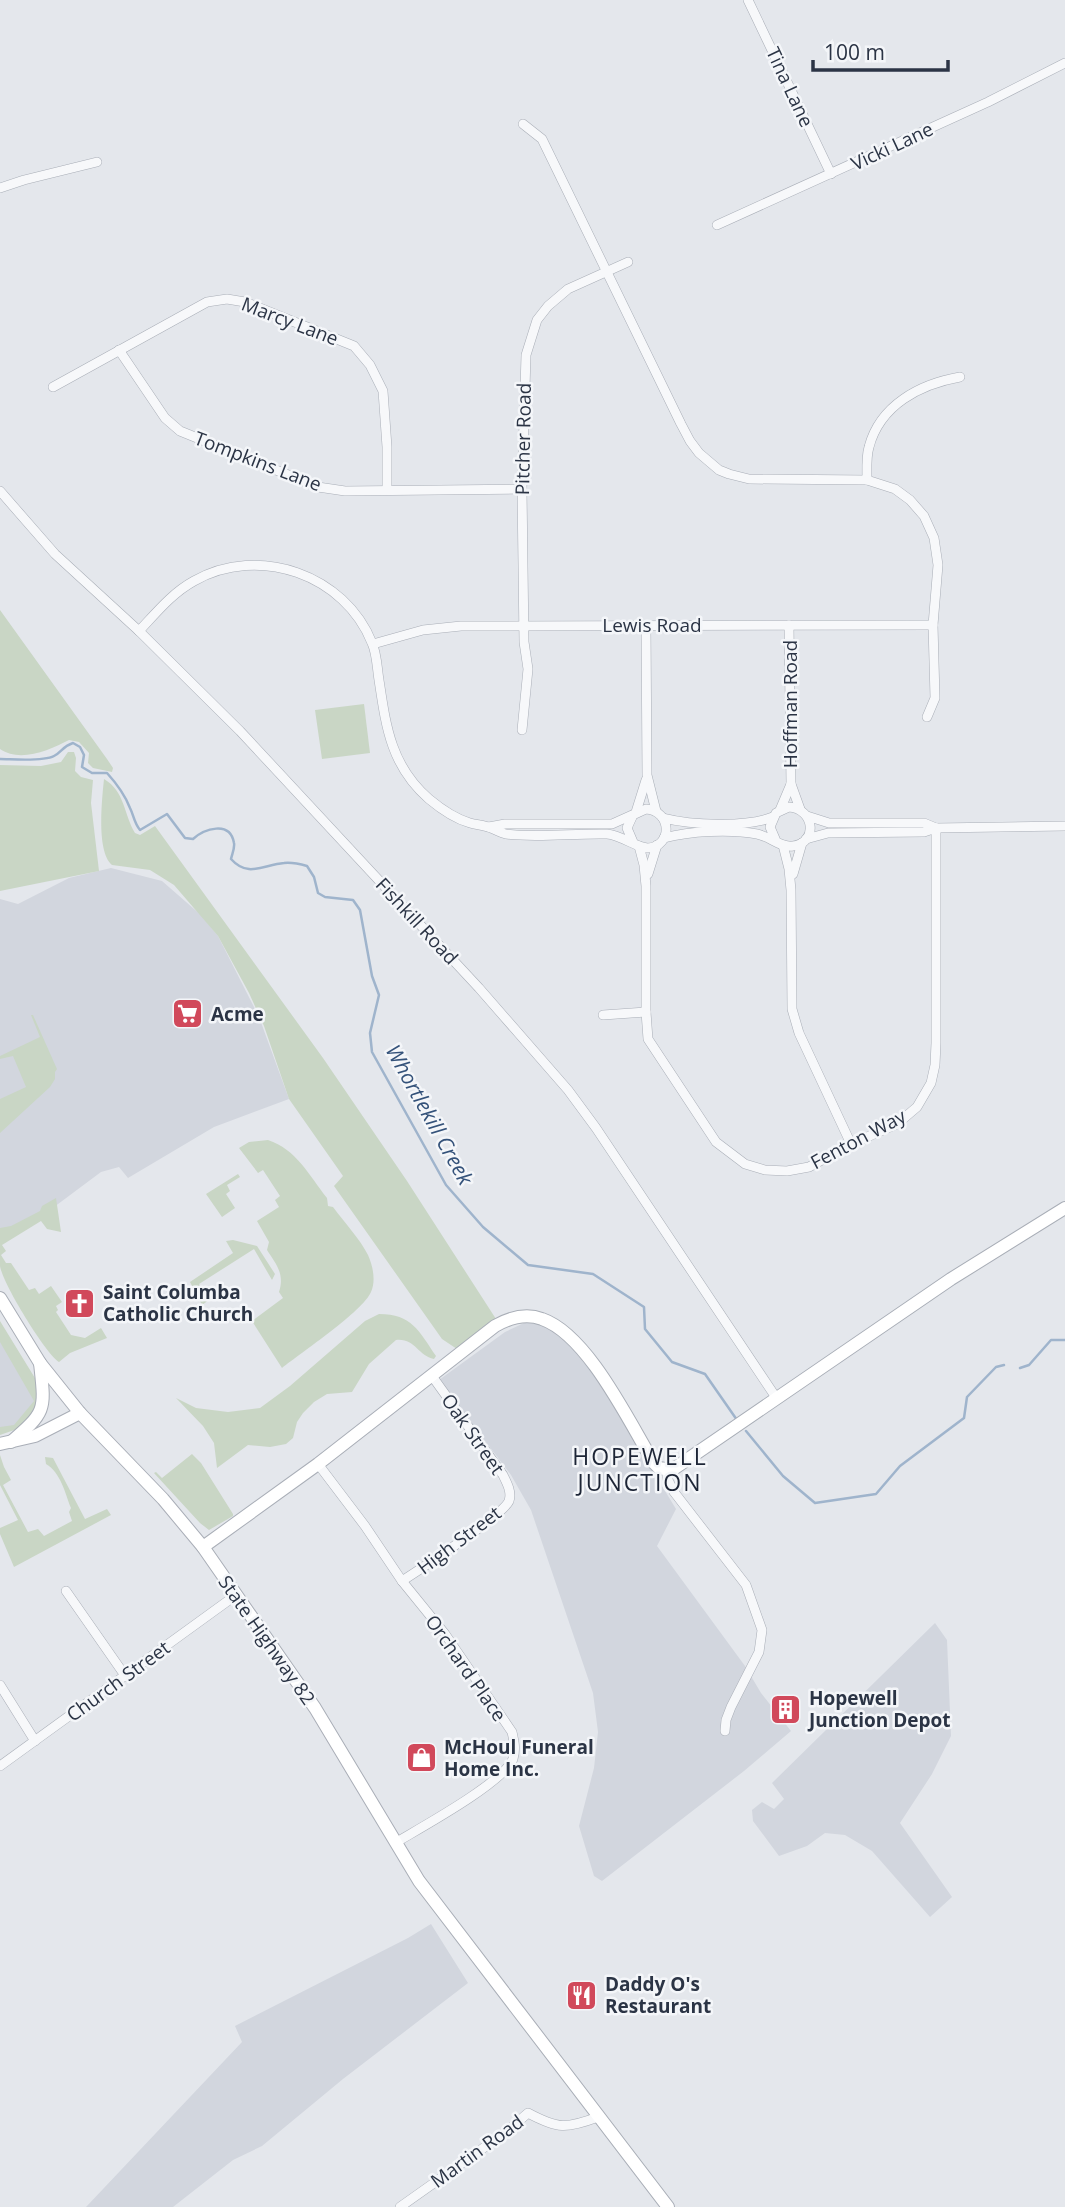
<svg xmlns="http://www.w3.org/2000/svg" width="1065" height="2207" font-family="'Open Sans',sans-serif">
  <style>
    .built { fill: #d2d6de }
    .green { fill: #c9d6c5 }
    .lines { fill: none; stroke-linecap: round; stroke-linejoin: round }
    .stream { stroke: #9fb4cc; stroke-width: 2.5 }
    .street-casing { stroke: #a9aeb7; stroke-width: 10 }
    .secondary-casing { stroke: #a9aeb7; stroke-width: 14 }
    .street { stroke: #f7f8fa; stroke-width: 9 }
    .secondary { stroke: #fff; stroke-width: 12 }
    .labels { text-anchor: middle; stroke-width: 5; stroke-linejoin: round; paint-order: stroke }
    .street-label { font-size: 19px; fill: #2b3445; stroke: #f4f6f9 }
    .poi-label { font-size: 19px; font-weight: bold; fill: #2b3445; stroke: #f4f6f9; text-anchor: start }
    .water-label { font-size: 21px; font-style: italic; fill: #34527a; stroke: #f4f6f9 }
    .quarter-label { font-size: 23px; letter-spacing: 2px; fill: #1d2536; stroke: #f4f6f9 }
  </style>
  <rect width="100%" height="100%" fill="#e4e7ec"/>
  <g class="built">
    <path d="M111 868 162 881 201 915 218 936 259 1017 289 1099 214 1127 128 1178 119 1167 101 1172 42 1216 0 1241V899L18 904 69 878Z"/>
    <path d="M524 1323 543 1324 559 1335 577 1353 601 1386 676 1509 657 1546 745 1666 761 1693 791 1731 744 1771 602 1881 594 1876 579 1826 594 1768 598 1732 593 1693 531 1510 511 1475 439 1380 505 1332Z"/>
    <path d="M0 1325 38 1400 26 1421 0 1432Z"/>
    <path d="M935 1623 947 1640 951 1736 932 1774 900 1823 952 1897 930 1917 872 1851 845 1835 825 1833 807 1846 779 1856 753 1821 752 1810 762 1802 774 1809 784 1799 772 1783Z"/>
    <path d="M431 1924 468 1983 343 2079 262 2146 233 2160 173 2207H86L242 2042 235 2026 408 1938Z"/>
  </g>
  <g class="green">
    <path d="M0 610 107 759 113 768 112 772 93 768 88 763 89 753 79 742 69 740C50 750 20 763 0 749Z"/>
    <path d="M364 704 370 753 322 759 315 710Z"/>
    <path d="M68 752H74L76 758 75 771 81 777 93 780 91 803 99 871 0 891V765L41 766 61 762Z"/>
    <path d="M104 779C125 791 124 815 135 833L140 835 155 826 323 1058 407 1181 496 1319 457 1349 442 1339 334 1186 343 1176 289 1099 264 1026 249 993 218 936 174 885 150 870 112 865C96 852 102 799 104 779Z"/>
    <path d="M31 1015H33L57 1069 55 1072V1079L50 1087 0 1133V1099L26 1087 13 1056 0 1059V1056L40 1037Z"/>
    <path d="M268 1140C296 1149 309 1175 327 1198L328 1206 333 1207C344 1222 360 1239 368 1255 373 1266 376 1281 371 1292 363 1311 301 1353 282 1368L252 1321 283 1298 279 1292C285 1274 276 1264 267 1250L269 1242 257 1221 279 1207 275 1200 280 1196 263 1170 258 1173 239 1148 249 1142Z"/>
    <path d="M238 1174 240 1177 227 1185 230 1191 226 1194 235 1208 222 1217 206 1194Z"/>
    <path d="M56 1198 61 1232 47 1229 41 1221 2 1245 6 1251 1 1255 6 1263H11L29 1290 35 1288 39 1294 51 1286 62 1302 56 1306 58 1310 56 1312 71 1335 85 1338 101 1328 107 1338 70 1353 59 1362C45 1353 2 1282 0 1266 0 1253 0 1240 0 1228L11 1226 40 1211 42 1206Z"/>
    <path d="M233 1240 257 1246 275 1274 272 1280 254 1249 199 1284 209 1300 202 1305 190 1282 233 1253 226 1241Z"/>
    <path d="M379 1314C412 1314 419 1331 436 1356L434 1359C418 1356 415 1338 396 1340L369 1364 352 1392 327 1394 314 1402 303 1413 297 1422 293 1438 286 1444 270 1447 248 1445 217 1468 214 1443 203 1426 176 1398 196 1408 228 1412 260 1408 290 1386 365 1321Z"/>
    <path d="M0 1321 38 1383 39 1404 20 1428 0 1435V1427L14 1425 34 1401 0 1342Z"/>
    <path d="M192 1454 201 1463 233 1514V1516L209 1530 200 1523 154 1473 156 1472 162 1478Z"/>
    <path d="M0 1455 4 1467 11 1480 3 1485 28 1532 38 1529 44 1536 72 1521 69 1512 71 1508C65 1493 61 1473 46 1464L45 1457 53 1458 85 1519 107 1509 111 1515 14 1567 0 1534V1528L18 1520 0 1485Z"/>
  </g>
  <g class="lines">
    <g class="stream">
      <path d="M0 759C12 759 43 762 54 756 62 752 63 746 73 743L80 747 84 755 82 767 92 773H107C117 784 125 795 130 808 134 816 134 823 140 830L167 814 185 838 193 839C204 829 230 820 234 843 235 848 232 854 231 859 248 878 263 865 284 863 292 862 300 864 307 866L314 877 318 893 325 897 353 900 360 910 372 976 379 995 370 1033 372 1052 446 1185 483 1227 528 1265 593 1274 644 1307 645 1329 672 1362 705 1374 737 1420"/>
      <path d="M1020 1368 1029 1365 1051 1340H1065"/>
      <path d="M746 1431 783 1476 815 1503 876 1494 900 1466 964 1418 967 1397 996 1367 1004 1365"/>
    </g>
    <defs>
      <g id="street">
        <path d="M748 0 831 174"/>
        <path d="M523 124 542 139 681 424 690 441 699 453 719 470 729 474 749 479 867 480 895 489 910 500 924 516 934 538 938 565 933 625 935 698 927 717"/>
        <path d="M0 188 24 180 97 162"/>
        <path d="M717 225 988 102 1065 63"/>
        <path d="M119 350 165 418 180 431 318 487 345 491 522 489"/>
        <path d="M53 387 207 302 227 299 245 302 354 346 370 365 383 391 387 447V490"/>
        <path d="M867 480C867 469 866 457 869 447 880 405 920 384 960 377"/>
        <path d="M0 491 55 554 139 631 240 731 479 988 568 1090 596 1128 777 1399"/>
        <path d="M789 625 791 784 800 809"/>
        <path d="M646 626 647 775 656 811"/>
        <path d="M139 631C156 613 172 593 194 581 259 544 345 575 372 643 377 654 377 668 379 680 386 727 391 766 429 799 441 809 456 819 470 823 477 825 484 825 491 828 496 830 501 833 506 834 535 838 576 833 607 834 621 835 637 848 648 848 673 846 672 811 646 809L633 815 627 828 633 842"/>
        <path d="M373 644 423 630 461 626 933 625"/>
        <path d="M522 730 528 669 524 642 522 489 526 355 537 320 548 306 568 289 628 262"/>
        <path d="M780 810 791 784"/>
        <path d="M636 812 646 780"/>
        <path d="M807 816 829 823H924L936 828"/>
        <path d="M663 818C691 825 746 828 773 817"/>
        <path d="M489 827 505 824H612L632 815"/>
        <path d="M664 838C690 831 730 829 757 834 769 836 781 848 793 846 818 843 815 809 789 807L776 813 770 827 776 841"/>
        <path d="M806 839 828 833 924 832 936 828 1065 826"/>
        <path d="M783 845 789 869 791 890 792 1009 799 1033 851 1144"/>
        <path d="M639 846 644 865 646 886V1012L648 1039 716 1142 745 1164 765 1170 787 1171 809 1167 851 1144 897 1124 917 1107 931 1083 935 1065 936 1043V828"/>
        <path d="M648 874 657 845"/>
        <path d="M793 874 802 843"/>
        <path d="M603 1015 646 1012"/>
        <path d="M318 1464 365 1526 402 1581 445 1634 512 1732C514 1741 516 1749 513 1759 503 1783 420 1828 395 1843"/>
        <path d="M667 1469V1478L674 1492 746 1585 762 1630 759 1652 731 1707 726 1720 725 1731"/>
        <path d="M402 1581C419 1570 503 1515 509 1501 512 1492 507 1483 503 1475L432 1376"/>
        <path d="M66 1591 126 1677"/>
        <path d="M0 1685 35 1741"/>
        <path d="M0 1766 236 1595"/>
        <path d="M400 2207 506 2132 528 2113C558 2129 566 2129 598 2117"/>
      </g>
      <g id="secondary">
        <path d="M0 1298 40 1363 80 1413 163 1499 203 1547 315 1708 419 1881 668 2207"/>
        <path d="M11 1442C47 1411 45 1410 40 1363"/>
        <path d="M0 1444 35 1436 80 1413"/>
        <path d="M203 1547 318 1464 495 1326C509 1318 526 1313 542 1319 588 1335 629 1422 654 1463L659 1468 672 1470 951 1279 1065 1208"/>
      </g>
    </defs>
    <use href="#street" class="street-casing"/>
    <use href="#secondary" class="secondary-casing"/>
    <use href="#street" class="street"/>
    <use href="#secondary" class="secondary"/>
  </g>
  <defs>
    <symbol id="supermarket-square" viewBox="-11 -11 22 22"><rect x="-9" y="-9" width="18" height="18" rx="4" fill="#d1495b" stroke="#f4f6f9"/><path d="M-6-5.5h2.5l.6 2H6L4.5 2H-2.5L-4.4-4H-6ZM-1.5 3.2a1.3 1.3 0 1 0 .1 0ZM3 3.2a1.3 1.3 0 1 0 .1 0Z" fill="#fff"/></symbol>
    <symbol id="church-square" viewBox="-11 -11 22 22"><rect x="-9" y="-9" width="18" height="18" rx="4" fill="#d1495b" stroke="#f4f6f9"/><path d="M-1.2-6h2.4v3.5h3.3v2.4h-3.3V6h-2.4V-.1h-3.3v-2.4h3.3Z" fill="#fff"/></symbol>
    <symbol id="building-square" viewBox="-11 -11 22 22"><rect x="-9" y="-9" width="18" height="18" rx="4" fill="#d1495b" stroke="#f4f6f9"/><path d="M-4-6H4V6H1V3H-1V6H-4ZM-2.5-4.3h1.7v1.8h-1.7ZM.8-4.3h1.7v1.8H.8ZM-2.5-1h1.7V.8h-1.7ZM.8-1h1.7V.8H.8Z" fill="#fff"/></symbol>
    <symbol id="shop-square" viewBox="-11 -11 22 22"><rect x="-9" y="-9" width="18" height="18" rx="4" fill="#d1495b" stroke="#f4f6f9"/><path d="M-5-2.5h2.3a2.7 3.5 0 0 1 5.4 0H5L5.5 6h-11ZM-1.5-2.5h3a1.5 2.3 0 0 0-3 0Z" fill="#fff"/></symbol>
    <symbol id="restaurant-square" viewBox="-11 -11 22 22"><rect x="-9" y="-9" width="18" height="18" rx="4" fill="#d1495b" stroke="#f4f6f9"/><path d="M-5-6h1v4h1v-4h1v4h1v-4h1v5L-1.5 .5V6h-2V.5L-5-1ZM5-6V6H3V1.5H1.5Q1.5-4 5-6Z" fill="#fff"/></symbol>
  </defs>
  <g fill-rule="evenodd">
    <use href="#supermarket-square" x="170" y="996" width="35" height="35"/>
    <use href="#church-square" x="62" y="1286" width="35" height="35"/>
    <use href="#building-square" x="768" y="1692" width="35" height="35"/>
    <use href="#shop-square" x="404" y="1740" width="35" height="35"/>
    <use href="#restaurant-square" x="564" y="1978" width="35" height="35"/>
  </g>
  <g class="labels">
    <g class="street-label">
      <text transform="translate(790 87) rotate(65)" y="7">Tina Lane</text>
      <text transform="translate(892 146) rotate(-25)" y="7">Vicki Lane</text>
      <text transform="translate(290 321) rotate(21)" y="7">Marcy Lane</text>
      <text transform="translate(523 439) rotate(-89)" y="7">Pitcher Road</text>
      <text transform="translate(258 461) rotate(21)" y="7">Tompkins Lane</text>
      <text x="652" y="632">Lewis Road</text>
      <text transform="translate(790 704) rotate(-90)" y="7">Hoffman Road</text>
      <text transform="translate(417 921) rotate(47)" y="7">Fishkill Road</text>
      <text transform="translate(858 1139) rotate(-28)" y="7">Fenton Way</text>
      <text transform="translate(473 1434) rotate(55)" y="7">Oak Street</text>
      <text transform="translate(459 1540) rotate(-37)" y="7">High Street</text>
      <text transform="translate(267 1640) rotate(55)" y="7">State Highway 82</text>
      <text transform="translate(466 1668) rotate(55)" y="7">Orchard Place</text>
      <text transform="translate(118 1681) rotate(-36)" y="7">Church Street</text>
      <text transform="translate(477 2151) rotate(-36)" y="7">Martin Road</text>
    </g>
    <g class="poi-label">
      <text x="211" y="1021">Acme</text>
      <text x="103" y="1299">Saint Columba<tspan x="103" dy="22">Catholic Church</tspan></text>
      <text x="809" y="1705">Hopewell<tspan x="809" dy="22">Junction Depot</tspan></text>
      <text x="444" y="1754">McHoul Funeral<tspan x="444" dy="22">Home Inc.</tspan></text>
      <text x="605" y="1991">Daddy O's<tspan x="605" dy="22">Restaurant</tspan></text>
    </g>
    <g class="water-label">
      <text transform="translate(429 1115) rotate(61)" y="7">Whortlekill Creek</text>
    </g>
    <g class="quarter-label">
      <text x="640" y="1465">HOPEWELL<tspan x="640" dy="26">JUNCTION</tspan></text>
    </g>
  </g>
  <path d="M813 60v10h135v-10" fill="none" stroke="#2b3445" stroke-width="3.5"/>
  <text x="824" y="60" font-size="21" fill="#2b3445" stroke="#f4f6f9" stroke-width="5" paint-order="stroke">100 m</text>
</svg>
